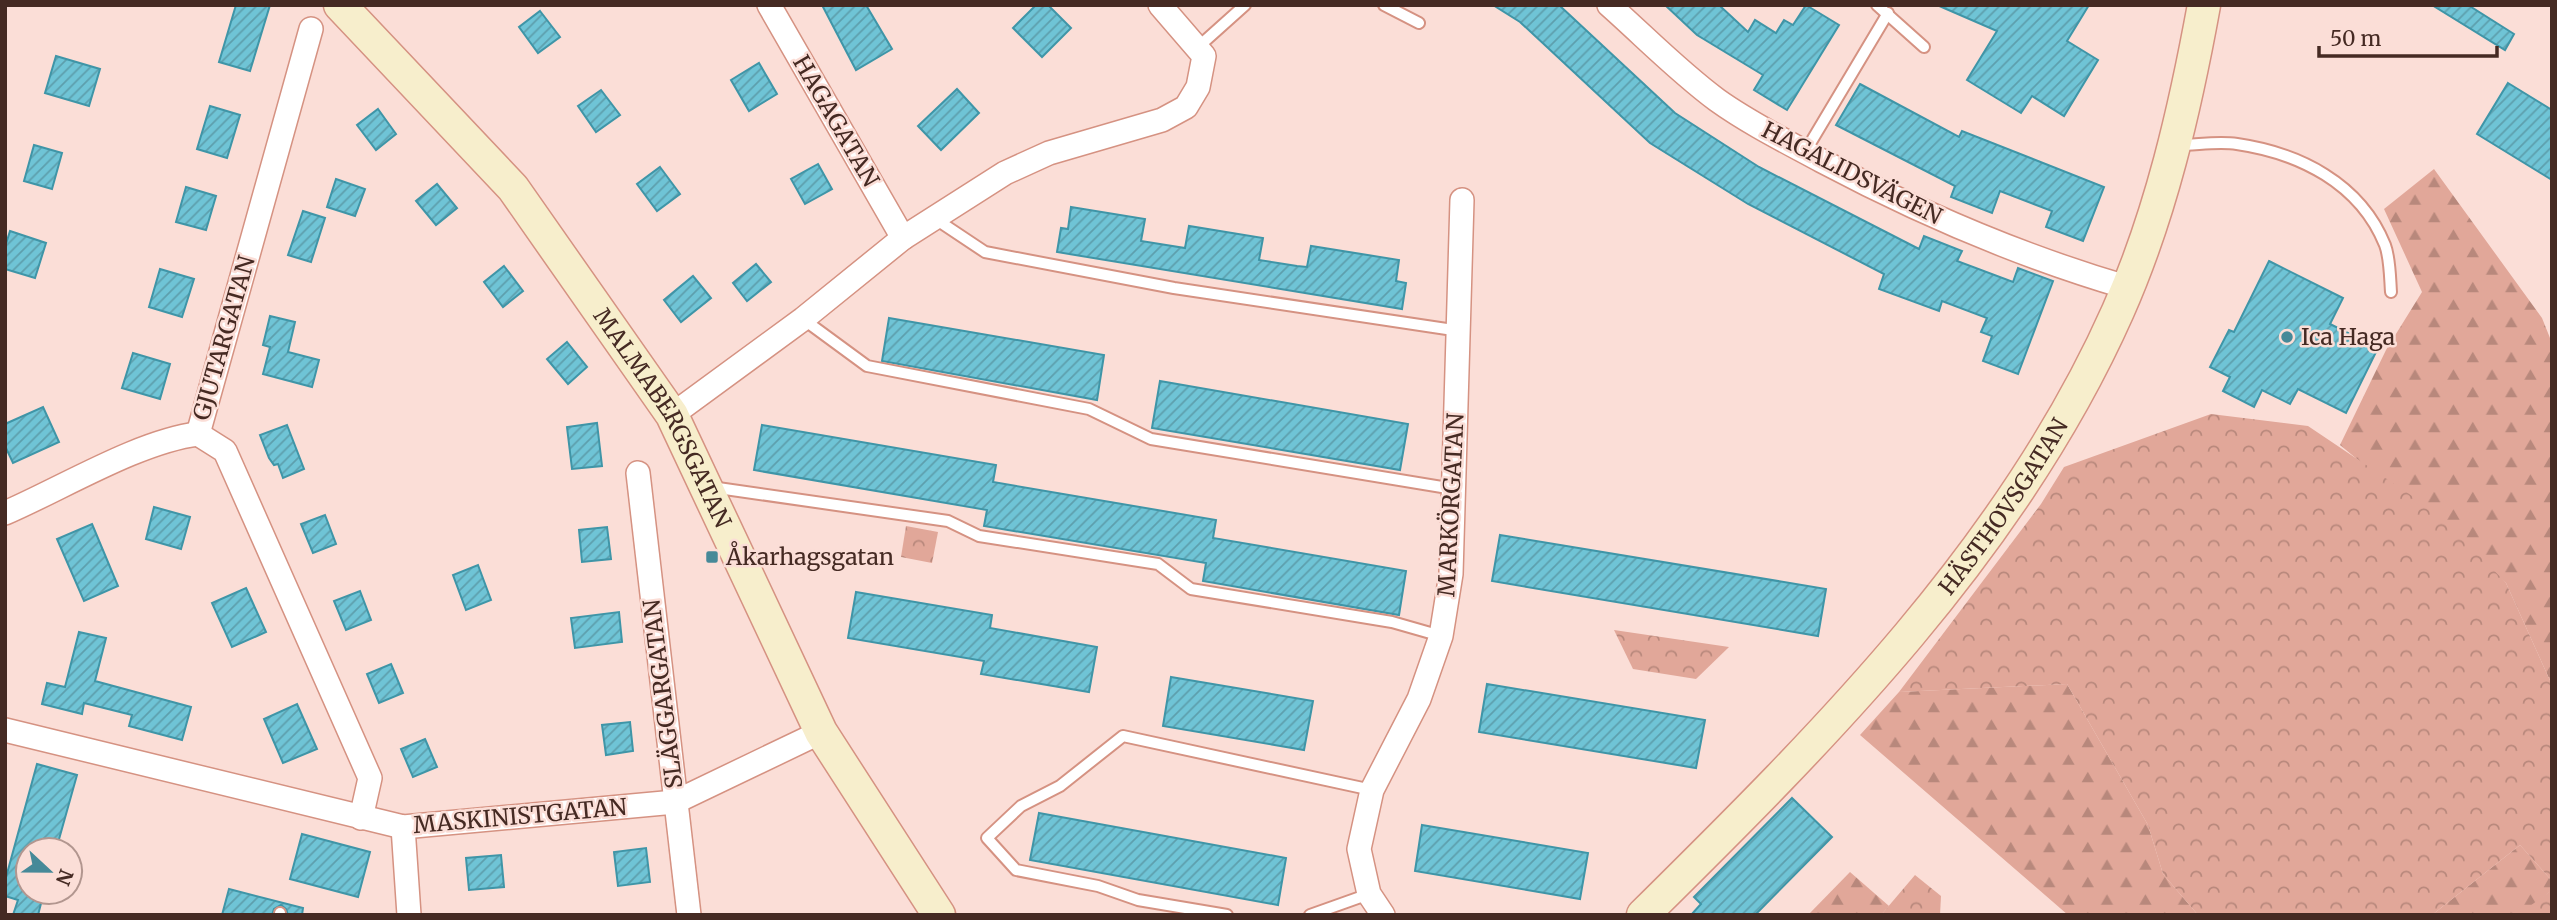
<svg xmlns="http://www.w3.org/2000/svg" width="2557" height="920" font-family="Merriweather,serif">
  <style>
    .forest { fill: url(#forest-firs) }
    .park { fill: url(#park-crowns) }
    .building { fill: url(#building-hatch); stroke: #3f95a7; stroke-width: 2 }
    .lines { fill: none; stroke-linecap: round; stroke-linejoin: round }
    .lane-casing { stroke: #d59282; stroke-width: 14 }
    .street-casing { stroke: #d59282; stroke-width: 26 }
    .secondary-casing { stroke: #d59282; stroke-width: 35 }
    .lane { stroke: #fff; stroke-width: 10 }
    .street { stroke: #fff; stroke-width: 23 }
    .secondary { stroke: #f7eecc; stroke-width: 32 }
    .poi-dot { fill: #468998; stroke: #fbded7; stroke-width: 2.5 }
    .labels { text-anchor: middle; stroke-width: 5; stroke-linejoin: round; paint-order: stroke }
    .street-label { font-size: 23px; fill: #452a23; stroke: #fbded7 }
    .poi-label { font-size: 23px; fill: #452a23; stroke: #fbded7; text-anchor: start }
  </style>
  <defs>
    <pattern id="forest-firs" width="22" height="20" patternUnits="userSpaceOnUse" patternTransform="scale(1.75)"><rect width="22" height="20" fill="#e1a799"/><path d="M5 1l3.5 6h-7zM16 11l3.5 6h-7z" fill="#b8887c"/></pattern>
    <pattern id="park-crowns" width="20" height="18" patternUnits="userSpaceOnUse" patternTransform="scale(1.75)"><rect width="20" height="18" fill="#e1a799"/><path d="M2 6a3 3 0 1 1 6 0M12 15a3 3 0 1 1 6 0" fill="none" stroke="#b8887c"/></pattern>
    <pattern id="building-hatch" width="6" height="6" patternUnits="userSpaceOnUse" patternTransform="scale(1.75)"><rect width="6" height="6" fill="#6fc4d6"/><path d="M-1 1l2-2M0 6l6-6M5 7l2-2" fill="none" stroke="#5d9fad"/></pattern>
  </defs>
  <rect width="100%" height="100%" fill="#fbded7"/>
  <g class="forest">
    <path d="M2434 169 2542 318 2552 343V685L2506 583 2340 445 2386 350 2422 292 2384 209Z"/>
    <path d="M2067 684 2148 825 2163 874 2198 915H2068L1860 735 1899 692Z"/>
    <path d="M2520 845 2552 881V890L2522 915H2432Z"/>
    <path d="M1850 872 1889 906 1881 915H1808Z"/>
  </g>
  <g class="park">
    <path d="M2211 414 2308 426 2442 516 2506 583 2552 685V881L2520 845 2432 915H2198L2163 874 2148 825 2067 684 1899 692 2041 504 2064 467Z"/>
    <path d="M906 526 938 532 932 563 901 557Z"/>
    <path d="M1614 630 1729 647 1696 679 1633 669Z"/>
    <path d="M1915 875 1941 896 1940 915H1881Z"/>
    <path d="M2552 890V915H2522L2523 911Z"/>
  </g>
  <g class="building">
    <path d="M236 5H270L250 71 219 62Z"/>
    <path d="M822 5H866L892 49 856 70Z"/>
    <path d="M1036 5H1048L1071 28 1042 57 1013 28Z"/>
    <path d="M1493 5H1559L1675 113 1759 167 1919 249 1924 236 1962 251 1957 261 2013 282 2018 268 2053 281 2018 374 1983 361 1992 336 1981 332 1987 318 1942 301 1939 311 1879 289 1884 274 1748 204 1650 143 1520 22Z"/>
    <path d="M1665 5H1719L1748 32 1755 20 1776 33 1784 20 1793 25 1806 5 1839 25 1787 110 1754 90 1763 75 1697 35Z"/>
    <path d="M1937 5H2089L2067 41 2098 60 2064 116 2032 96 2021 113 1967 80 1997 31Z"/>
    <path d="M2432 5H2468L2514 34 2505 50Z"/>
    <path d="M540 11 560 37 538 53 519 27Z"/>
    <path d="M56 56 100 69 89 106 45 93Z"/>
    <path d="M759 63 777 94 749 111 731 80Z"/>
    <path d="M2508 83 2552 110V180L2477 134Z"/>
    <path d="M1860 84 1959 137 1962 131 2104 187 2083 241 2046 227 2052 211 2000 191 1992 213 1951 197 1955 186 1836 125Z"/>
    <path d="M957 89 979 113 941 150 918 126Z"/>
    <path d="M601 90 620 115 596 132 578 106Z"/>
    <path d="M210 106 240 115 227 158 197 149Z"/>
    <path d="M378 109 396 134 376 150 357 125Z"/>
    <path d="M34 145 62 153 52 189 24 181Z"/>
    <path d="M818 164 832 189 805 204 791 179Z"/>
    <path d="M660 167 680 194 657 211 637 184Z"/>
    <path d="M336 179 365 189 355 216 327 207Z"/>
    <path d="M437 184 457 208 436 225 416 201Z"/>
    <path d="M186 187 216 196 206 230 176 222Z"/>
    <path d="M1071 207 1145 219 1141 241 1185 248 1189 226 1263 238 1259 260 1297 266 1307 267 1311 246 1399 260 1396 281 1406 283 1402 309 1057 252 1061 228 1068 229Z"/>
    <path d="M303 211 325 218 311 262 288 255Z"/>
    <path d="M10 231 46 243 35 278 5 269V247Z"/>
    <path d="M2269 261 2343 298 2330 324 2378 348 2346 413 2298 389 2290 404 2262 390 2254 407 2223 391 2230 377 2210 367 2229 330 2234 332Z"/>
    <path d="M756 264 771 282 747 301 733 283Z"/>
    <path d="M504 266 523 291 503 307 484 282Z"/>
    <path d="M160 269 194 279 182 317 149 307Z"/>
    <path d="M693 276 711 298 681 322 664 300Z"/>
    <path d="M270 316 295 322 288 352 319 360 312 387 263 374 270 347 263 345Z"/>
    <path d="M889 318 1104 355 1097 400 882 361Z"/>
    <path d="M567 342 587 367 568 384 547 359Z"/>
    <path d="M133 353 170 364 160 399 122 388Z"/>
    <path d="M1160 381 1408 424 1400 470 1152 428Z"/>
    <path d="M43 407 59 442 13 463 5 446V424Z"/>
    <path d="M597 423 602 466 572 469 567 427Z"/>
    <path d="M287 425 304 469 283 478 278 464 274 465 269 458 260 435Z"/>
    <path d="M762 425 996 465 993 482 1216 520 1213 538 1406 571 1399 615 1203 581 1206 563 984 526 987 510 754 470Z"/>
    <path d="M154 507 190 517 181 549 146 539Z"/>
    <path d="M325 515 336 544 313 553 301 524Z"/>
    <path d="M92 524 118 586 84 601 57 539Z"/>
    <path d="M607 527 611 559 582 562 579 530Z"/>
    <path d="M1500 535 1826 589 1818 636 1492 581Z"/>
    <path d="M478 565 491 600 466 610 453 575Z"/>
    <path d="M246 588 266 632 232 647 212 603Z"/>
    <path d="M360 591 371 620 346 630 334 601Z"/>
    <path d="M856 592 992 615 990 628 1097 647 1089 692 981 674 984 661 848 638Z"/>
    <path d="M619 612 622 642 575 648 571 618Z"/>
    <path d="M79 632 106 638 95 681 191 707 182 740 129 726 132 715 84 703 82 714 42 704 47 683 65 687Z"/>
    <path d="M391 664 403 693 379 703 367 674Z"/>
    <path d="M1171 677 1313 701 1304 750 1163 726Z"/>
    <path d="M1487 684 1705 720 1696 768 1479 732Z"/>
    <path d="M297 704 317 749 283 763 264 719Z"/>
    <path d="M630 722 633 751 606 755 602 725Z"/>
    <path d="M425 739 437 767 413 777 401 749Z"/>
    <path d="M37 764 77 775 56 850H28V892H44L38 915H13L18 900 5 896V881Z"/>
    <path d="M1792 798 1832 837 1755 915H1691L1701 904 1694 897Z"/>
    <path d="M1039 813 1286 858 1278 905 1030 860Z"/>
    <path d="M1422 825 1588 853 1580 899 1415 871Z"/>
    <path d="M302 834 370 852 358 897 290 879Z"/>
    <path d="M646 848 650 882 618 886 614 852Z"/>
    <path d="M501 855 504 887 469 890 466 858Z"/>
    <path d="M229 889 303 908 302 915H288L286 909 281 905 274 909 272 915H222Z"/>
  </g>
  <g class="lines">
    <defs>
      <g id="lane">
        <path d="M1384 5 1419 23"/>
        <path d="M1877 5 1924 47"/>
        <path d="M1197 48 1245 5"/>
        <path d="M2177 145C2197 145 2218 141 2237 144 2299 153 2360 183 2385 245 2390 258 2390 278 2391 292"/>
        <path d="M1805 152 1888 13"/>
        <path d="M934 218 985 252 1174 288 1460 331"/>
        <path d="M803 319 867 366 1089 409 1151 439 1454 489"/>
        <path d="M711 487 948 521 979 536 1158 564 1191 589 1392 622 1441 636"/>
        <path d="M280 915V913"/>
        <path d="M1227 915 1138 900 1098 886 1016 870 987 838 1021 806 1060 786 1123 736 1372 790"/>
        <path d="M1310 915 1369 894"/>
      </g>
      <g id="street">
        <path d="M769 5 903 238"/>
        <path d="M1609 5C1644 36 1679 72 1717 100 1749 123 1787 142 1822 161 1920 213 2020 256 2126 287"/>
        <path d="M672 415 803 319 903 238 1005 173 1049 153 1162 120 1186 107 1198 87 1204 56 1160 5"/>
        <path d="M198 434 225 451 370 778 361 818"/>
        <path d="M198 434 311 29"/>
        <path d="M638 473 689 915"/>
        <path d="M5 513C61 489 139 441 198 434"/>
        <path d="M5 730 403 827 675 802 821 732"/>
        <path d="M403 827 409 915"/>
        <path d="M1383 915 1369 894 1359 849 1372 790 1419 699 1441 636 1451 574 1462 200"/>
      </g>
      <g id="secondary">
        <path id="s1" d="M340 5 513 188 672 415 821 732 939 915"/>
        <path id="s2" d="M1643 915C1825 735 2013 548 2118 311 2161 214 2185 109 2204 5"/>
      </g>
    </defs>
    <use href="#lane" class="lane-casing"/>
    <use href="#street" class="street-casing"/>
    <use href="#secondary" class="secondary-casing"/>
    <use href="#lane" class="lane"/>
    <use href="#street" class="street"/>
    <use href="#secondary" class="secondary"/>
  </g>
  <g class="poi-dot">
    <circle cx="2287" cy="337" r="7"/>
    <rect x="705" y="550" width="14" height="14" rx="3.5"/>
  </g>
  <g class="labels">
    <g class="street-label">
      <text transform="translate(836 121) rotate(60)" y="8">HAGAGATAN</text>
      <text transform="translate(1852 173) rotate(27)" y="8">HAGALIDSVÄGEN</text>
      <text transform="translate(224 338) rotate(-74)" y="8">GJUTARGATAN</text>
      <text dy="8" stroke="none"><textPath href="#s1" startOffset="527">MALMABERGSGATAN</textPath></text>
      <text transform="translate(1451 505) rotate(-87)" y="8">MARKÖRGATAN</text>
      <text dy="8" stroke="none"><textPath href="#s2" startOffset="546">HÄSTHOVSGATAN</textPath></text>
      <text transform="translate(663 694) rotate(-97)" y="8">SLÄGGARGATAN</text>
      <text transform="translate(520 816) rotate(-5)" y="8">MASKINISTGATAN</text>
    </g>
    <g class="poi-label">
      <text x="2301" y="345">Ica Haga</text>
      <text x="726" y="565">Åkarhagsgatan</text>
    </g>
  </g>
  <rect width="2557" height="920" fill="none" stroke="#452a23" stroke-width="14"/>
  <g transform="translate(49 871) rotate(112)"><circle r="33" fill="#fbded7" stroke="#b2968f" stroke-width="2"/>
  <path d="M0-5L12 26L0 18L-12 26Z" fill="#468998"/>
  <text y="-10" font-size="19" font-weight="bold" text-anchor="middle" fill="#452a23">N</text>
  </g>
  <path d="M2319 46v10h178v-10" fill="none" stroke="#452a23" stroke-width="3.5"/>
  <text x="2330" y="46" font-size="21" fill="#452a23" stroke="#fbded7" stroke-width="5" paint-order="stroke">50 m</text>
</svg>
